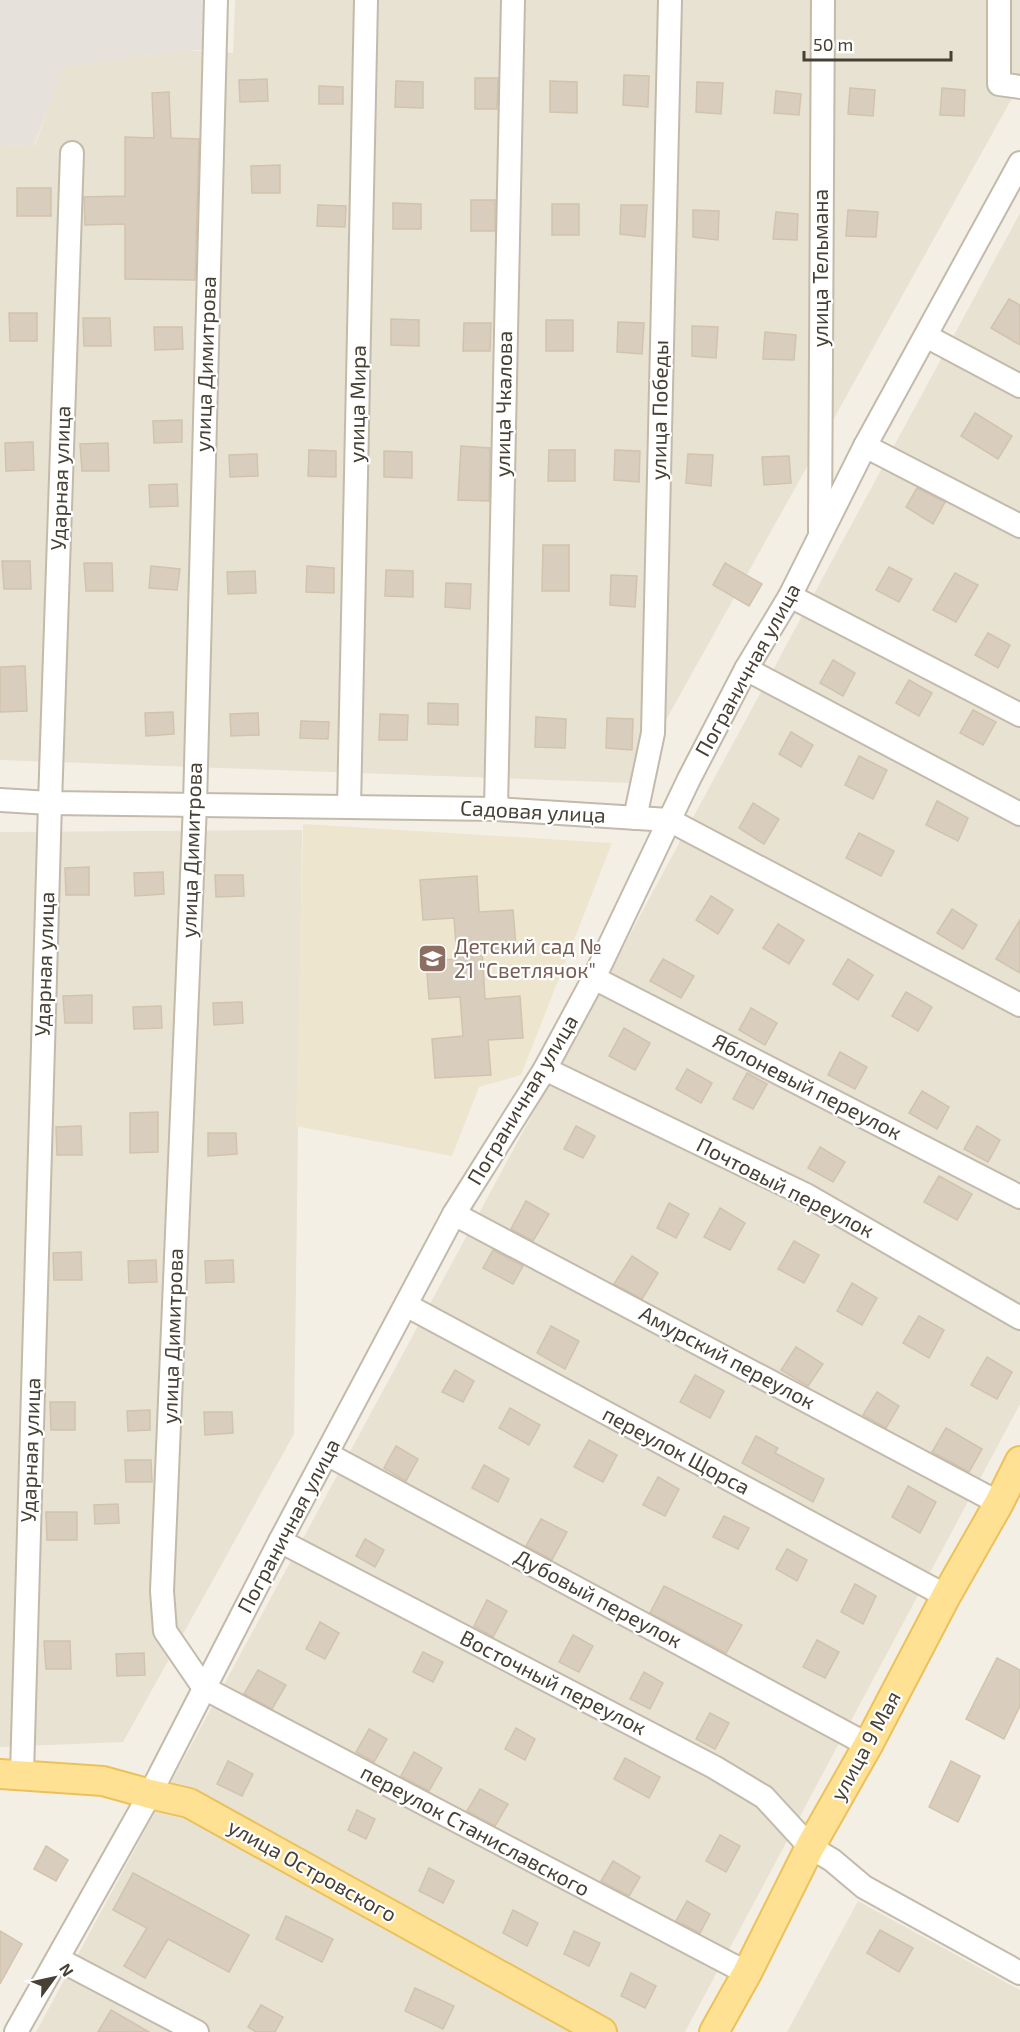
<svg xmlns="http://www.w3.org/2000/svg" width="1020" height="2032" font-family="'Exo 2',sans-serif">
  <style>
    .residential { fill: #e8e2d3 }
    .industrial { fill: #e6e1da }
    .education { fill: #eee5ce }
    .building { fill: #d9cebd; stroke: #d1c3ad; stroke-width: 1.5 }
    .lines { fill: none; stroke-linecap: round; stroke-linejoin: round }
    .minor-casing { stroke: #c3baaa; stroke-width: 26 }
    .major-casing { stroke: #ecc15b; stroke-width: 32 }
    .minor { stroke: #fff; stroke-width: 22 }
    .major { stroke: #ffe193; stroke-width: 28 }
    .labels { text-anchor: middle; stroke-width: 4.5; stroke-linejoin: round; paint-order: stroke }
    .street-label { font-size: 21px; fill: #474034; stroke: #fff }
    .education-label { font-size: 21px; fill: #785e54; stroke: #fff; text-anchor: start }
  </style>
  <rect width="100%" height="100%" fill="#f4efe5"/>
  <g class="residential">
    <path d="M235 0H1020V84L631 783 0 760V146L35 145 63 66 186 50 233 53Z"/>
    <path d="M1020 213V1404L685 2032H36Z"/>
    <path d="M302 830 294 1434 123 1742 0 1747V832Z"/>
    <path d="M858 1901 1020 1990V2032H787Z"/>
  </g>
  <path class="industrial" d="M0 0H207V50H186L64 66 34 145 0 146Z"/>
  <path class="education" d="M303 824 612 843 521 1075 479 1087 452 1156 296 1126Z"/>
  <g class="building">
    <path d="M624 75 649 76 648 107 623 105Z"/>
    <path d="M475 78H498L497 109H475Z"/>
    <path d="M267 79 268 101 240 102 239 80Z"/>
    <path d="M396 81 423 82V108L395 107Z"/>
    <path d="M550 81 577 82V113L550 112Z"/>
    <path d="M697 82 723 83 721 114 696 112Z"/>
    <path d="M319 86 343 87V104H319Z"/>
    <path d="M850 88 875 90 873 116 848 114Z"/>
    <path d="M942 88 965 90 964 116 940 115Z"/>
    <path d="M776 91 801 94 799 115 774 113Z"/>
    <path d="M169 92 171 138 199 139 195 280 125 279V224L85 225 84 197 125 196V137L154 138 152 93Z"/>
    <path d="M280 165V193H252L251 166Z"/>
    <rect x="17" y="188" width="34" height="28"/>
    <rect x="471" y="200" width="24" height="31"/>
    <path d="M393 203 421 204V229H393Z"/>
    <rect x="552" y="204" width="27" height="31"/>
    <path d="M318 205 346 206 345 227 317 226Z"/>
    <path d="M621 205H647L645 237 620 234Z"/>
    <path d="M693 210 719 211 718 240 693 237Z"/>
    <path d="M848 210 878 212 876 237 846 236Z"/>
    <path d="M776 212 798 214 797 240 773 239Z"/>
    <path d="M1009 299 1020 305V345L991 328Z"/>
    <path d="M9 313H37V341H10Z"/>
    <path d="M83 318H110L111 346H84Z"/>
    <path d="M391 319 419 320V346L391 345Z"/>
    <rect x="546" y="320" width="27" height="31"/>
    <path d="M618 322 644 323 642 354 617 352Z"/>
    <path d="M464 323H491L490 351H463Z"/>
    <path d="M692 326 718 327 716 358 692 356Z"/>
    <path d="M154 327H182L183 349 155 350Z"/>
    <path d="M765 332 796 335 794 360 763 359Z"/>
    <path d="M975 413 1012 436 998 459 961 436Z"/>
    <path d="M182 420V442L154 443 153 421Z"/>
    <path d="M33 442 34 470 6 471 5 443Z"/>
    <path d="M108 443 109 471H82L80 444Z"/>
    <path d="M461 446 490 448 489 501 458 500Z"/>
    <path d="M309 450 336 451V477L308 476Z"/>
    <path d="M549 450H575V481H548Z"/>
    <path d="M615 450 640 451 639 482 614 480Z"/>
    <path d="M384 451 412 452V478L384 477Z"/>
    <path d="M257 454 258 476 230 477 229 455Z"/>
    <path d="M688 454 713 455 711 486 686 483Z"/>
    <path d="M789 456 791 483 764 485 762 457Z"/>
    <path d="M177 484 178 506 150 507 149 485Z"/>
    <path d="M917 488 945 502 933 524 906 507Z"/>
    <path d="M543 545H569V591H542Z"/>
    <path d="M2 561H30L31 589H4Z"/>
    <path d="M84 563H112L113 591H86Z"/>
    <path d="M725 563 762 584 749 606 713 585Z"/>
    <path d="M151 566 180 569 177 590 149 588Z"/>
    <path d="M307 566 334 568V593L306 592Z"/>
    <path d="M889 567 912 579 899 602 876 590Z"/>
    <path d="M386 570 413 571V597L385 596Z"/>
    <path d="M255 571 256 593 228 594 227 572Z"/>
    <path d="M955 573 978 585 956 622 933 610Z"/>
    <path d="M611 575 637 576 635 607 610 605Z"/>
    <path d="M446 583 471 584 470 609 445 607Z"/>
    <path d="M988 633 1010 645 998 668 975 655Z"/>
    <path d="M833 660 855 673 843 696 820 683Z"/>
    <path d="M25 666 27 711 0 712V667Z"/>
    <path d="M909 680 932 693 919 716 896 703Z"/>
    <path d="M428 703 458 704V725L428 724Z"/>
    <path d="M973 710 996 722 983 745 960 733Z"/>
    <path d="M173 712 174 734 146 736 145 713Z"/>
    <path d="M258 713 259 735 231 736 230 714Z"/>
    <path d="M380 714 408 715 407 740H379Z"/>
    <path d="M536 717 566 719 565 748 535 747Z"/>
    <path d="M607 718 633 719 632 750 606 748Z"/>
    <path d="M301 721 329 722 328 739 300 738Z"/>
    <path d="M791 732 813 745 801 767 779 754Z"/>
    <path d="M859 756 887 770 873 799 845 785Z"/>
    <path d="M937 801 968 818 958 841 926 825Z"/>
    <path d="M753 803 779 819 764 844 739 828Z"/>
    <path d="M859 833 894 851 881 876 846 858Z"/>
    <path d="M89 867V895H66L65 868Z"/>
    <path d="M163 872 164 894 135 896 134 873Z"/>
    <path d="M215 875H243L244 896 216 897Z"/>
    <path d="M477 876 479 912 513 910 516 947 482 950 485 999 520 996 523 1038 488 1040 491 1075 435 1078 432 1039 463 1036 460 997 429 999 426 961 457 959 454 918 423 920 420 880Z"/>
    <path d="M711 896 733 910 718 934 696 920Z"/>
    <path d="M952 909 977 925 963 949 937 933Z"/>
    <path d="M1020 920V973L996 959Z"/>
    <path d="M778 924 804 940 789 964 763 948Z"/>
    <path d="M663 959 694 976 681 998 650 981Z"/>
    <path d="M848 959 873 975 858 1000 833 984Z"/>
    <path d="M906 992 932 1007 918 1031 892 1016Z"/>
    <path d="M92 995V1023H65L63 996Z"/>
    <path d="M242 1002 243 1023 214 1025 213 1003Z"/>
    <path d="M161 1006 162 1028 134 1029 133 1007Z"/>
    <path d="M751 1008 777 1023 765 1045 739 1030Z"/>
    <path d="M624 1028 650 1043 635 1070 609 1056Z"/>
    <path d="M840 1052 867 1067 855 1089 828 1075Z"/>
    <path d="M687 1069 712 1083 701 1103 676 1089Z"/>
    <path d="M747 1073 767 1084 753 1109 733 1099Z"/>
    <path d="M922 1091 949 1107 937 1129 909 1113Z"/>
    <path d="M158 1112V1152L130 1153V1113Z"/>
    <path d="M81 1126 82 1155H57L56 1127Z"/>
    <path d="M576 1126 595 1136 583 1158 564 1149Z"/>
    <path d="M977 1126 1000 1140 988 1162 964 1149Z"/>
    <path d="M208 1133H236L237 1154 208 1156Z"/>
    <path d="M820 1147 845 1162 833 1182 808 1168Z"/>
    <path d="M939 1176 972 1194 957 1220 924 1202Z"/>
    <path d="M526 1201 549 1214 533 1241 511 1229Z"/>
    <path d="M669 1203 689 1214 676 1238 657 1228Z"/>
    <path d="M720 1208 745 1223 730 1250 704 1237Z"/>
    <path d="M794 1241 819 1255 804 1283 778 1269Z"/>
    <path d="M493 1250 523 1266 513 1284 483 1268Z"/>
    <path d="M81 1252 82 1280H54L53 1253Z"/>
    <path d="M632 1256 658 1273 642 1299 614 1284Z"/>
    <path d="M156 1260 157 1282 129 1283 128 1261Z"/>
    <path d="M233 1260 234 1282 206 1283 205 1261Z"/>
    <path d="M852 1283 877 1298 862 1325 837 1311Z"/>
    <path d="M919 1316 944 1330 929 1358 903 1343Z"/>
    <path d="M551 1326 579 1341 565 1369 537 1353Z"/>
    <path d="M796 1347 823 1364 808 1386 781 1370Z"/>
    <path d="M987 1357 1012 1372 997 1399 971 1385Z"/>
    <path d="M455 1370 474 1381 463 1402 442 1392Z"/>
    <path d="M695 1375 724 1391 710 1418 680 1402Z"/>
    <path d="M877 1392 899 1406 886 1428 863 1415Z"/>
    <path d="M50 1402H75V1430H51Z"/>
    <path d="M510 1408 540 1425 529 1445 499 1428Z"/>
    <path d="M150 1410V1430L128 1431 127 1411Z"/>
    <path d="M204 1412H232L233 1433 205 1435Z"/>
    <path d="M946 1428 982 1449 969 1472 932 1452Z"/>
    <path d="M756 1436 778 1448 775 1453 824 1479 813 1502 742 1463Z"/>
    <path d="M589 1440 617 1455 603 1482 574 1467Z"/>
    <path d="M396 1446 418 1459 406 1481 384 1468Z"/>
    <path d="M125 1460H151L152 1482H126Z"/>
    <path d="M484 1465 509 1479 498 1502 472 1488Z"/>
    <path d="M658 1477 679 1489 665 1516 643 1505Z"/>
    <path d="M908 1486 936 1502 920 1533 892 1517Z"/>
    <path d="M118 1504 119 1523 95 1524 94 1505Z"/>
    <path d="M46 1512H77V1540H47Z"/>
    <path d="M724 1516 749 1528 738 1549 713 1537Z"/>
    <path d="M541 1519 567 1532 552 1560 526 1546Z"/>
    <path d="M365 1539 384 1550 375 1567 356 1556Z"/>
    <path d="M787 1549 807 1560 797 1581 776 1569Z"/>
    <path d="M855 1584 876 1596 863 1624 841 1612Z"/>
    <path d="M664 1586 742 1625 726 1653 650 1613Z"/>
    <path d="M487 1600 507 1611 493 1637 474 1626Z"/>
    <path d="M320 1622 339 1633 325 1659 306 1649Z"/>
    <path d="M573 1635 593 1646 579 1672 559 1662Z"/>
    <path d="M817 1640 839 1652 825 1678 803 1667Z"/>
    <path d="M44 1641H70L71 1669H46Z"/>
    <path d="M423 1652 443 1662 433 1682 413 1672Z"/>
    <path d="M144 1653 145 1675 117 1676 116 1654Z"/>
    <path d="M997 1658 1020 1670V1706L1004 1739 966 1719Z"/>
    <path d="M258 1670 286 1685 272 1709 244 1694Z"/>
    <path d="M644 1672 663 1683 650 1709 630 1699Z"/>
    <path d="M710 1713 729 1723 715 1749 696 1739Z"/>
    <path d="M516 1728 535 1739 525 1760 505 1749Z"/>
    <path d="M369 1729 387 1739 374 1762 356 1752Z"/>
    <path d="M414 1752 442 1768 429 1791 401 1776Z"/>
    <path d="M625 1758 660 1777 649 1798 614 1779Z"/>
    <path d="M228 1761 253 1774 242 1796 217 1784Z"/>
    <path d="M951 1761 980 1776 958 1822 929 1807Z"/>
    <path d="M480 1789 508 1804 495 1826 467 1811Z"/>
    <path d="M357 1810 375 1819 366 1839 348 1830Z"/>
    <path d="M720 1835 740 1846 726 1872 706 1861Z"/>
    <path d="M46 1846 68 1860 56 1881 34 1869Z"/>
    <path d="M613 1861 640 1877 629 1896 601 1881Z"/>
    <path d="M429 1868 454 1881 443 1903 419 1891Z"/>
    <path d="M133 1873 249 1935 229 1972 168 1939 145 1978 124 1966 147 1928 113 1910Z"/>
    <path d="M687 1901 710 1914 700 1933 676 1921Z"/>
    <path d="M513 1910 538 1923 527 1946 503 1933Z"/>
    <path d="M286 1916 333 1939 322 1962 276 1939Z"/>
    <path d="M880 1930 913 1948 899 1972 867 1953Z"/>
    <path d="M0 1931 22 1944 0 1984Z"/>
    <path d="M574 1931 600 1943 589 1966 564 1954Z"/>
    <path d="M631 1973 656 1986 645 2008 621 1996Z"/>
    <path d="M415 1988 454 2006 443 2029 405 2011Z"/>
    <path d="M261 2005 283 2017 275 2032H256L248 2027Z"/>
    <path d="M111 2010 149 2032H98Z"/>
  </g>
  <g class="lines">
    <defs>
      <g id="minor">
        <path d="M216 0 195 804 162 1591 165 1631 204 1688 747 1973"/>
        <path d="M999 0V84L1020 87"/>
        <path d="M926 336 1020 386"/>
        <path d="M865 446 1020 526"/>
        <path d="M820 531 823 0"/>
        <path d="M790 596 1020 715"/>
        <path d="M746 669 1020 814"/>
        <path d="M0 800 50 803 496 809 669 820 1020 1005"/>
        <path d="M349 807 366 0"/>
        <path d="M496 809 513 0"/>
        <path d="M635 818 653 733 670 0"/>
        <path d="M594 978 1020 1197"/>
        <path d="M545 1069 808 1196 1020 1318"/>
        <path d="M454 1214 999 1503"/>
        <path d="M406 1305 946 1596"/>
        <path d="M327 1454 868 1745"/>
        <path d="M280 1541 714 1767 764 1797 810 1847 832 1860 864 1887 1020 1973"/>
        <path d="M22 1774 50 803 72 153"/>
        <path d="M58 1959 197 2032"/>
        <path d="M16 2032 150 1794 280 1541 454 1214 545 1069 594 978 689 779 746 669 790 596 865 446 1020 163"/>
      </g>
      <g id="major">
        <path d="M0 1774 103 1781 150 1794 189 1803 602 2032"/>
        <path d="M714 2032 747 1973 810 1847 868 1745 946 1596 999 1503 1020 1461"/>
      </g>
    </defs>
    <use href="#minor" class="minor-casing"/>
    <use href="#major" class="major-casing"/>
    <use href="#minor" class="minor"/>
    <use href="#major" class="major"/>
  </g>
  <defs>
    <symbol id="school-square" viewBox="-11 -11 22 22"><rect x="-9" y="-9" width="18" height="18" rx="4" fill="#8d6e63" stroke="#fff"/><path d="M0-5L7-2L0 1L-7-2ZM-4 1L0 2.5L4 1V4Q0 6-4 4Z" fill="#fff"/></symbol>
  </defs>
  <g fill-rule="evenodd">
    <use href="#school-square" x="416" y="942" width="33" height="33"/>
  </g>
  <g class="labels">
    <g class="street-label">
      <text transform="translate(821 268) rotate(-90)" y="7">улица Тельмана</text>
      <text transform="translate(206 364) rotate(-88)" y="7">улица Димитрова</text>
      <text transform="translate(358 404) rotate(-89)" y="7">улица Мира</text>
      <text transform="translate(504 404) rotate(-89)" y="7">улица Чкалова</text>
      <text transform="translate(660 410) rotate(-89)" y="7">улица Победы</text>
      <text transform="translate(61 478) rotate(-88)" y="7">Ударная улица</text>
      <text transform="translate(748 670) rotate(-61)" y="7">Пограничная улица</text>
      <text transform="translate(533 812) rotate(3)" y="7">Садовая улица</text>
      <text transform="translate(192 850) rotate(-88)" y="7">улица Димитрова</text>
      <text transform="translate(45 964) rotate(-88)" y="7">Ударная улица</text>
      <text transform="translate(807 1087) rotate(27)" y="7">Яблоневый переулок</text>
      <text transform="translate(523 1100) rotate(-59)" y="7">Пограничная улица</text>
      <text transform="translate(785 1188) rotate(27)" y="7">Почтовый переулок</text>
      <text transform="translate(173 1336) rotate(-88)" y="7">улица Димитрова</text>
      <text transform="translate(727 1358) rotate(28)" y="7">Амурский переулок</text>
      <text transform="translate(31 1450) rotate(-88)" y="7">Ударная улица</text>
      <text transform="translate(676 1451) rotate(28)" y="7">переулок Щорса</text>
      <text transform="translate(289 1526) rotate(-62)" y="7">Пограничная улица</text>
      <text transform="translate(598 1599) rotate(28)" y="7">Дубовый переулок</text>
      <text transform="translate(553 1683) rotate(27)" y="7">Восточный переулок</text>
      <text transform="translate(866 1746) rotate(-61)" y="7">улица 9 Мая</text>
      <text transform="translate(475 1831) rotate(28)" y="7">переулок Станиславского</text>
      <text transform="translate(312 1871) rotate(29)" y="7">улица Островского</text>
    </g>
    <g class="education-label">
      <text x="454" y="954">Детский сад №<tspan x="454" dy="24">21 "Светлячок"</tspan></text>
    </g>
  </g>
  <g transform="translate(54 1978) rotate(57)" stroke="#ffffff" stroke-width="4.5" paint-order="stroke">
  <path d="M0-4.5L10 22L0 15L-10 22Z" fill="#474034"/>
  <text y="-9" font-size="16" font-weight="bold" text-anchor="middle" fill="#474034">N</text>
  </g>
  <path d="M804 51v9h147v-9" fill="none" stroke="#474034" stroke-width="3"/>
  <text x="813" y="51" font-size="18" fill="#474034" stroke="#ffffff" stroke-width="4.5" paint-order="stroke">50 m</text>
</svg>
